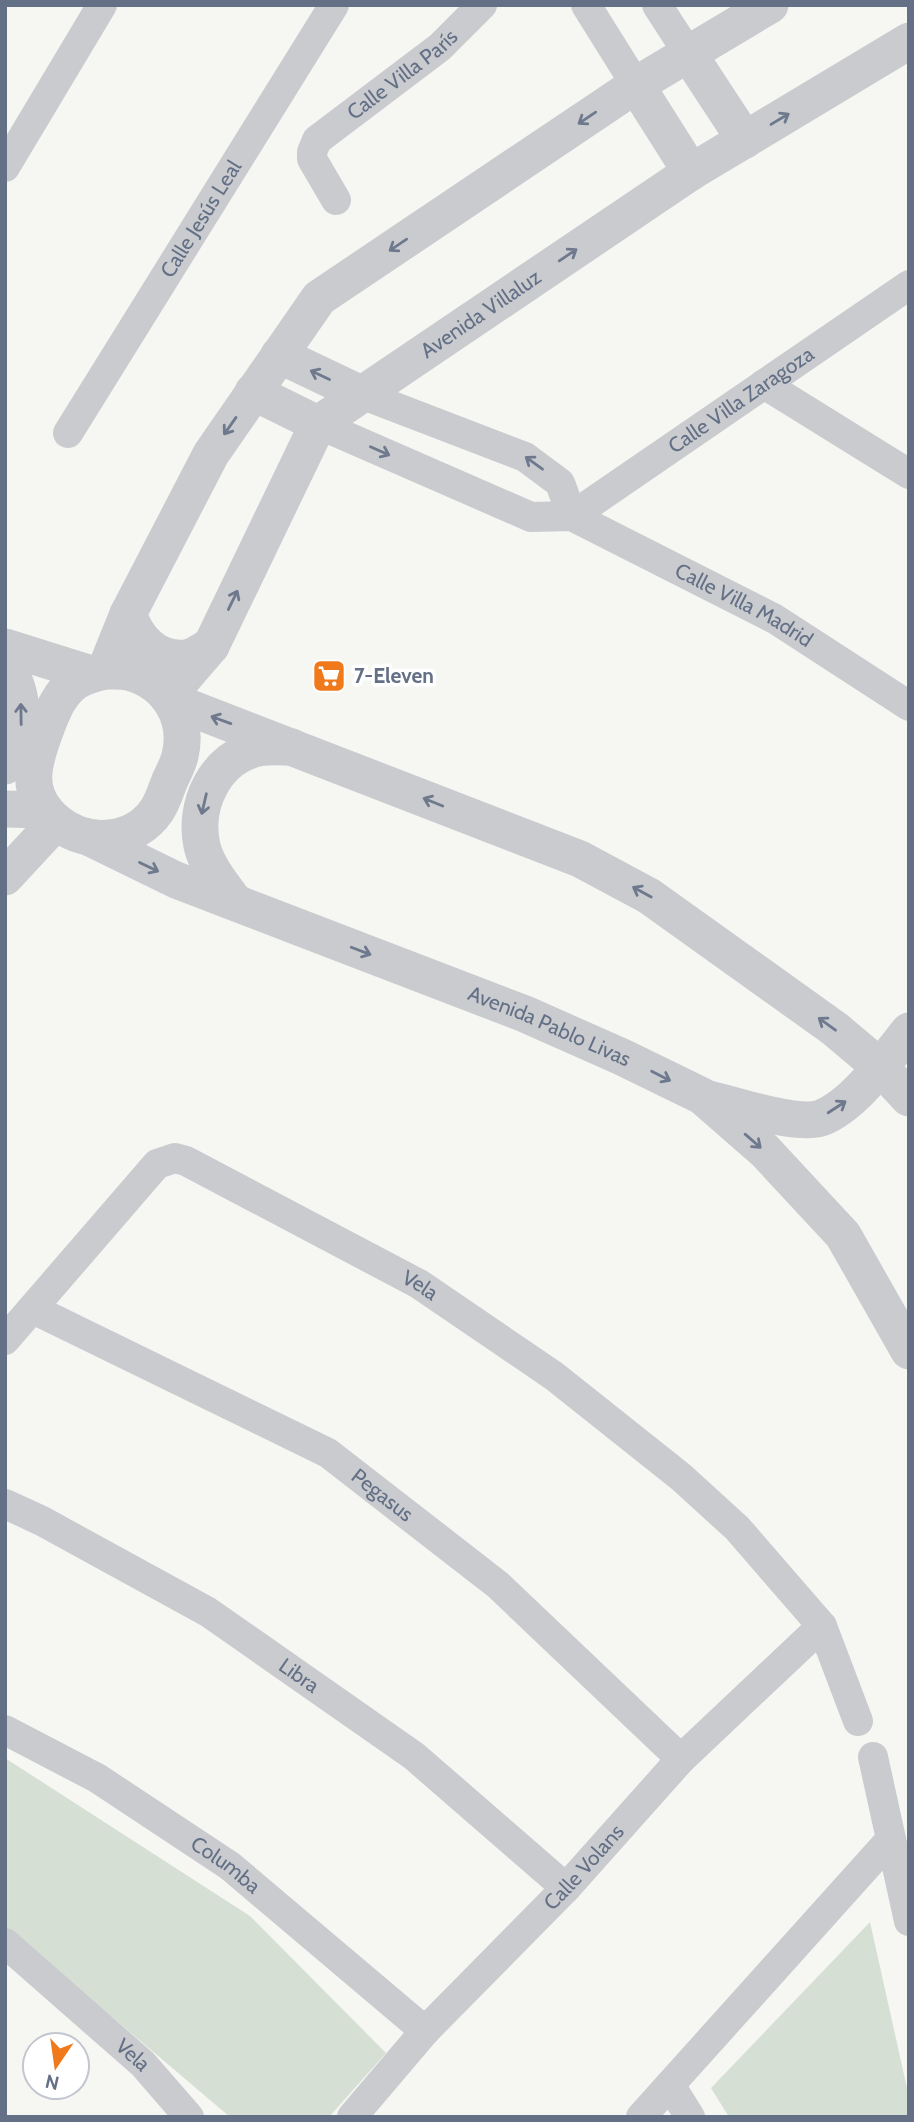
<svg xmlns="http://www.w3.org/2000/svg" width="914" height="2122" font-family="Cabin,sans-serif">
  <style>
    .green { fill: #d6dfd4 }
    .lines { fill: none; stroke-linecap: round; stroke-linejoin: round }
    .minor { stroke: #c9cbcf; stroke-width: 30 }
    .tertiary { stroke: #c9cbcf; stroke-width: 37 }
    .oneway { stroke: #6e798d }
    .labels { text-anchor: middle; stroke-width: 7; stroke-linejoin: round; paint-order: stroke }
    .street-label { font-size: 21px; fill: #647086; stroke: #fff }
    .poi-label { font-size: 21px; font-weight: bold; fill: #647086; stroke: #fff; text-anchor: start }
  </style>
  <rect width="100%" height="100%" fill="#f6f7f3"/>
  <g class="green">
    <path d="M5 1758 250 1916 386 2053 329 2117H230L5 1926Z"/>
    <path d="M870 1922 909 2097V2117H729L711 2088Z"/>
  </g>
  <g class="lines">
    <g class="minor">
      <path d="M586 5 636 85"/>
      <path d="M657 5 688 53"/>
      <path d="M5 167 102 5"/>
      <path id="s1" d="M336 200 312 159V152L317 140 440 47 482 5"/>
      <path d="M764 384 909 474"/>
      <path d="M361 394 525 457 560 483 572 516"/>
      <path id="s2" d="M318 424 531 517 572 516 775 619 909 706"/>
      <path id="s3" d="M68 433 334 5"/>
      <path id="s4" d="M572 516 909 285"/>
      <path id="s5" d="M33 1309 328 1453 498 1585 681 1759"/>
      <path id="s6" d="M5 1340 157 1164 175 1158 186 1161 419 1284 554 1376 681 1477 737 1528 822 1626 858 1721"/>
      <path id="s7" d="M5 1504 42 1521 208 1612 414 1756 566 1888"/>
      <path id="s8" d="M5 1730 97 1778 230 1866 425 2031"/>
      <path d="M873 1757 891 1839"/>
      <path id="s9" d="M5 1943 143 2064 189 2117"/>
      <path d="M670 2085 690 2117"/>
      <path id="s10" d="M352 2117 425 2031 566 1888 681 1759 822 1626"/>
      <path d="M641 2117 891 1839 909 1921"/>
    </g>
    <g class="tertiary">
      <path d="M688 53 745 140"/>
      <path d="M636 85 691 172"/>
      <path d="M279 355 361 394"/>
      <path d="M253 392 318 424"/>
      <path d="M128 614C137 639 156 661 186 658 194 657 204 649 211 646"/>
      <path d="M5 647 91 674"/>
      <path d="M5 662C28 701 24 726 5 766"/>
      <path d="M105 671 128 614 211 454 319 298 636 85 770 5"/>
      <path d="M105 671C114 671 123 670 132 673 168 684 189 718 180 756 178 764 174 772 170 780 166 790 163 801 157 810 135 843 88 847 58 823 22 795 33 762 47 726 53 710 60 693 75 682 84 676 95 673 105 671Z"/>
      <path id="s11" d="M168 696 211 646 318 424 691 172 909 41"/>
      <path d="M172 701 580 859 649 896 835 1029 880 1067 909 1098"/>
      <path d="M5 809 45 810"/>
      <path id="s12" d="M88 837 176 880 525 1014 622 1057 702 1096 765 1151 843 1235 909 1351"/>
      <path d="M5 877 56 822"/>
      <path d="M235 902C223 886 207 867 202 846 193 805 215 757 259 748 269 746 282 747 292 747"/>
      <path d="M709 1099C735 1105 796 1126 821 1118 855 1105 887 1058 909 1031"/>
    </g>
  </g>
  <defs><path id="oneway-shaft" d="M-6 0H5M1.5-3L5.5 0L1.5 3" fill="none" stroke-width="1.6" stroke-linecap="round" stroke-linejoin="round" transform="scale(1.75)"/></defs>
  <g class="oneway">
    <use href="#oneway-shaft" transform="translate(587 118) rotate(146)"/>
    <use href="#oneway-shaft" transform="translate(780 119) rotate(-31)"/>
    <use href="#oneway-shaft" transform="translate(398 245) rotate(146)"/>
    <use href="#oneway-shaft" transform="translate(568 255) rotate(-34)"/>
    <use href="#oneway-shaft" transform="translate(320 375) rotate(-155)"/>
    <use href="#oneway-shaft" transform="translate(230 426) rotate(125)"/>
    <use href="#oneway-shaft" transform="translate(380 451) rotate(24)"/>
    <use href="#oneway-shaft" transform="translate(534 463) rotate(-144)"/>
    <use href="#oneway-shaft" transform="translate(233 600) rotate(-64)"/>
    <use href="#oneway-shaft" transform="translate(21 714) rotate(-91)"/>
    <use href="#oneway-shaft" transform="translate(221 720) rotate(-160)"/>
    <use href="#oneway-shaft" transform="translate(433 802) rotate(-158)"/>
    <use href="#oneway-shaft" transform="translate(204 804) rotate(103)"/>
    <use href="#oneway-shaft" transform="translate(149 867) rotate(26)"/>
    <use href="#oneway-shaft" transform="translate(642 892) rotate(-151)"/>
    <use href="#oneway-shaft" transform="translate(361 951) rotate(21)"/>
    <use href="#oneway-shaft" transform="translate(827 1024) rotate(-144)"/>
    <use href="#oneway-shaft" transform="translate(661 1076) rotate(27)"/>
    <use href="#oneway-shaft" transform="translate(837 1107) rotate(-33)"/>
    <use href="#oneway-shaft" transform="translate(753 1141) rotate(41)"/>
  </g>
  <defs>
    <symbol id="supermarket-square" viewBox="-11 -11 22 22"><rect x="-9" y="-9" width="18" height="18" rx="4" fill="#ef791b" stroke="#fff"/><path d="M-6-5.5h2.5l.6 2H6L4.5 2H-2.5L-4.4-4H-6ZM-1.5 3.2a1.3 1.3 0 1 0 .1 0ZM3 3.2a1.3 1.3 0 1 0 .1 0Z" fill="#fff"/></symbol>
  </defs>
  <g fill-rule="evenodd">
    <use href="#supermarket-square" x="310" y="657" width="38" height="38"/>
  </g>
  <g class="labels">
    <g class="street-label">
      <text dy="7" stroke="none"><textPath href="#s1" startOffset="175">Calle Villa París</textPath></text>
      <text dy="7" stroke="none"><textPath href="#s3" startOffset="252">Calle Jesús Leal</textPath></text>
      <text dy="7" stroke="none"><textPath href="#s11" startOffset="509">Avenida Villaluz</textPath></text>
      <text dy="7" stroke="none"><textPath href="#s4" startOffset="205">Calle Villa Zaragoza</textPath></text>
      <text dy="7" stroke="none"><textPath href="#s2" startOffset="467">Calle Villa Madrid</textPath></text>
      <text dy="7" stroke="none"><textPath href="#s12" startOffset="499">Avenida Pablo Livas</textPath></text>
      <text dy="7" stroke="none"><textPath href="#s6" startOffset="528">Vela</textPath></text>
      <text dy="7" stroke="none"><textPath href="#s5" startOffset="397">Pegasus</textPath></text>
      <text dy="7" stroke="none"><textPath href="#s7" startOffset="341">Libra</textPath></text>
      <text dy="7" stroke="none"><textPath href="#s8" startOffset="259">Columba</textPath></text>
      <text dy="7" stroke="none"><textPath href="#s10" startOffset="341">Calle Volans</textPath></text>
      <text dy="7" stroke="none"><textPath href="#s9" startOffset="170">Vela</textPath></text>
    </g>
    <g class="poi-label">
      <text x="354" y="683">7-Eleven</text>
    </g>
  </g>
  <rect width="914" height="2122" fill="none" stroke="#647086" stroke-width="14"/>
  <g transform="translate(56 2066) rotate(193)"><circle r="33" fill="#ffffff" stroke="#c1c6cf" stroke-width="2"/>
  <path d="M0-5L12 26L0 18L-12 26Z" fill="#ef791b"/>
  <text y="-10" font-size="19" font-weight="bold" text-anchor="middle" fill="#647086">N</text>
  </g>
</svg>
